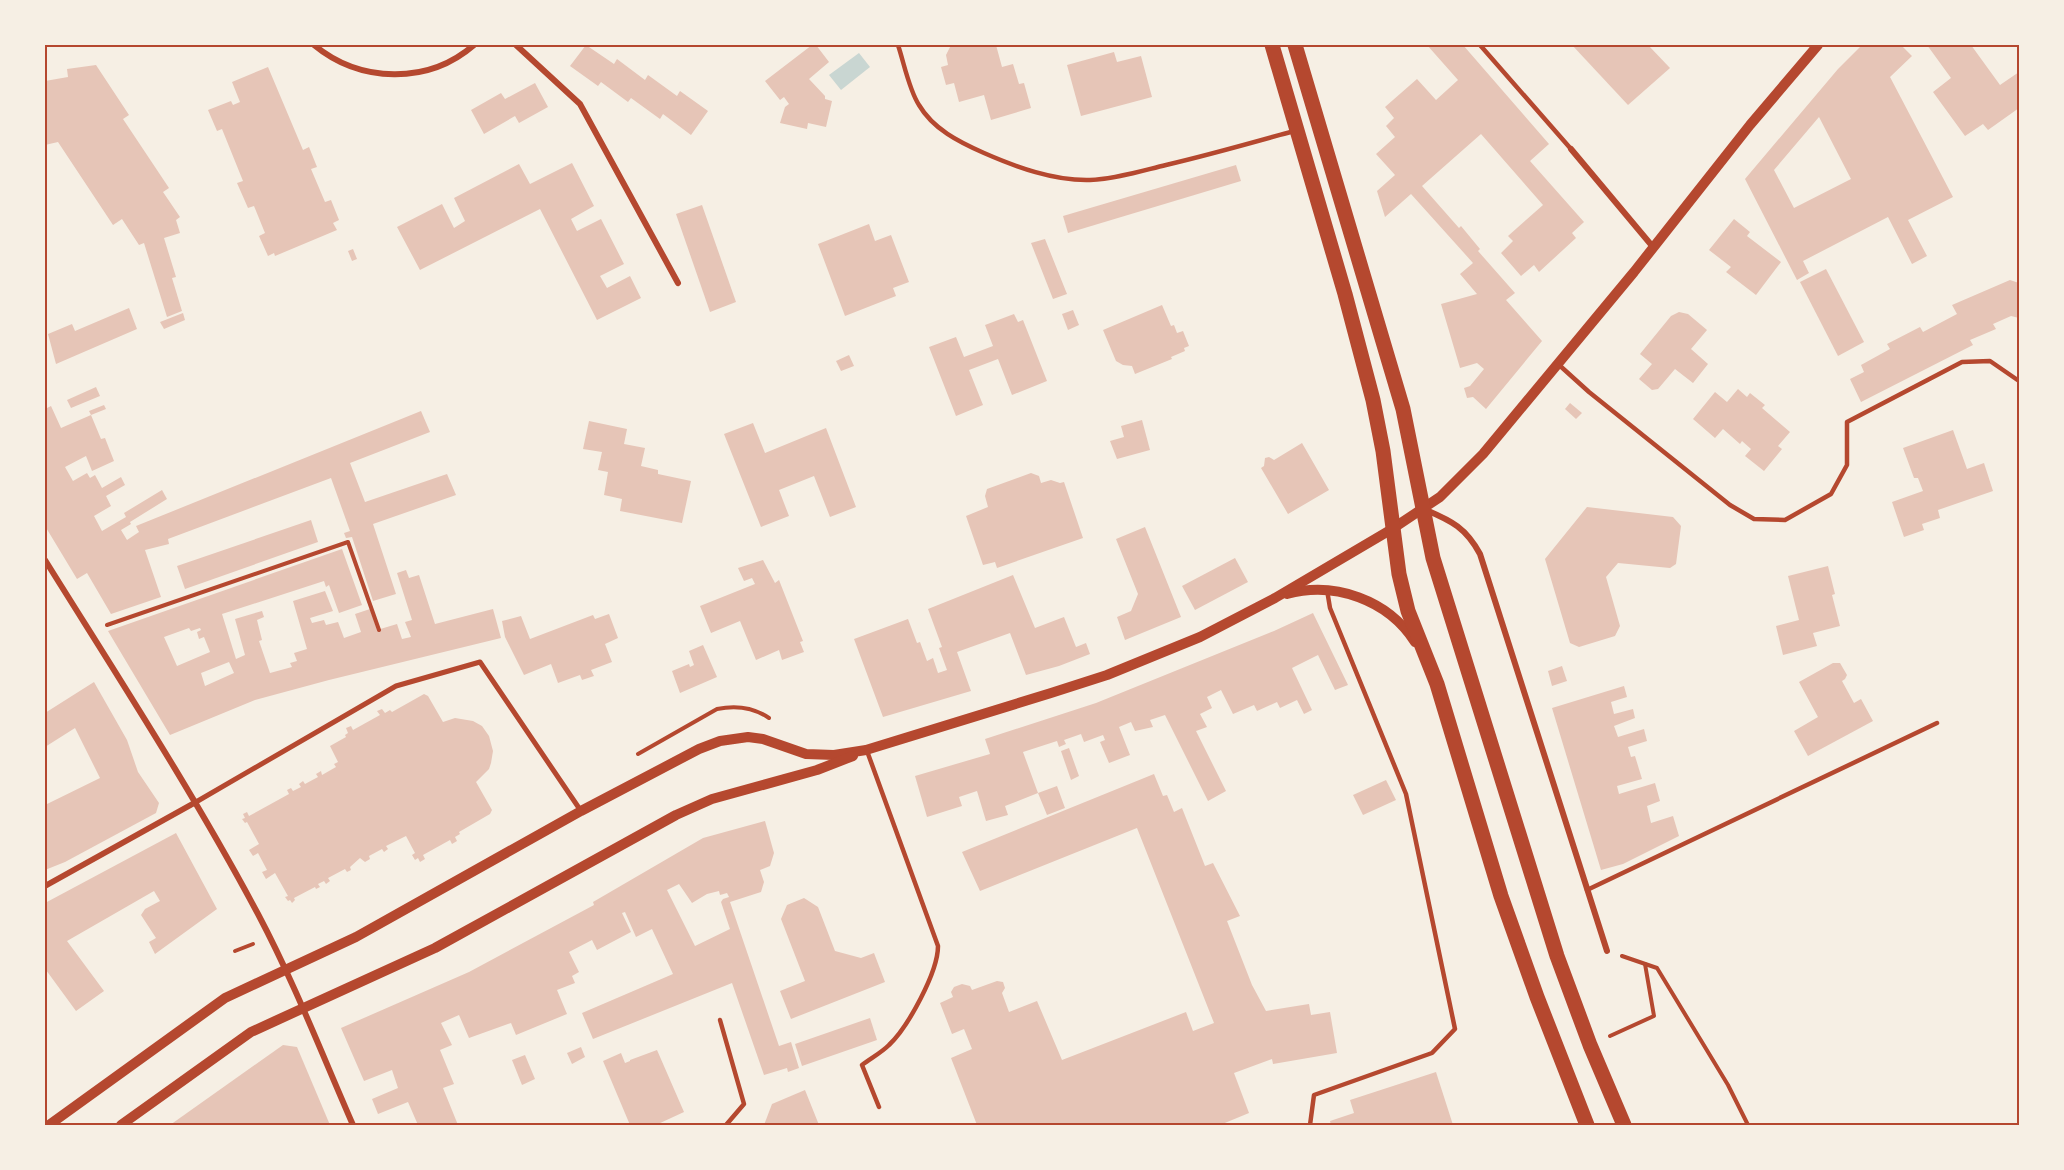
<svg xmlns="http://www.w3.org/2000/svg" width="2064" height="1170" font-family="'PT Sans Narrow',sans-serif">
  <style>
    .water { fill: #c9d6d2 }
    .building { fill: #e6c5b7; fill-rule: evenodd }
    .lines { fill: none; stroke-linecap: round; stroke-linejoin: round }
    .path { stroke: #b5482f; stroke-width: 4 }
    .service { stroke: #b5482f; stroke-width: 4.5 }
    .pedestrian { stroke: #b5482f; stroke-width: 5 }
    .minor { stroke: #b5482f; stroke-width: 6 }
    .tertiary { stroke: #b5482f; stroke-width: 10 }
    .primary { stroke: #b5482f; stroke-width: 15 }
    .neatline { fill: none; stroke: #b5482f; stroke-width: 2 }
  </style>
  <rect width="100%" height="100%" fill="#f6efe4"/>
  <path class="water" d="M859 53 870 67 841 90 829 75Z"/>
  <g class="building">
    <path d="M586 45 614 64 617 59 645 80 648 75 677 96 680 91 708 111 691 135 663 114 660 119 631 98 628 102 601 82 598 86 570 66Z"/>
    <path d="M812 45H816L829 62 809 79 825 96V99L832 101 826 127 808 123 807 129 780 123 785 107 789 104 784 97 780 100 765 81Z"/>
    <path d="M951 45H996L1002 67 1013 64 1019 84 1024 83 1031 108 991 120 984 95 959 102 954 83 946 85 941 67 948 65 946 55Z"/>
    <path d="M1427 45H1463L1549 144 1530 161 1584 222 1572 233 1576 238 1539 272 1534 265 1521 276 1501 253 1513 241 1508 236 1543 205 1481 134 1422 186 1459 228 1461 226 1480 249 1478 251 1515 293 1506 300 1542 341 1486 409 1473 397 1467 398 1464 388 1470 386 1484 369 1477 363 1460 368 1441 304 1477 294 1460 274 1473 263 1411 194 1385 217 1377 191 1395 175 1376 154 1395 137 1386 126 1394 118 1385 107 1417 79 1436 100 1458 80Z"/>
    <path d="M1572 45H1648L1670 68 1628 105Z"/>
    <path d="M1862 45H1901L1912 56 1890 77 1953 197 1908 220 1927 256 1912 264 1888 217 1803 261 1809 273 1797 280 1745 179 1838 69ZM1819 117 1851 179 1794 208 1774 170Z"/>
    <path d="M1927 45H1971L2000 85 2019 72V108L1988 130 1983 124 1965 136 1933 92 1951 78Z"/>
    <path d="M1114 52 1117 62 1141 56 1152 97 1081 116 1067 65Z"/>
    <path d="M96 65 129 115 123 119 169 188 163 192 180 217 176 220 180 233 164 238 176 277 172 278 182 311 167 317 144 243 139 245 122 219 113 225 58 142 45 145V81L68 77 67 69Z"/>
    <path d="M268 67 303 150 309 147 317 167 311 169 325 202 331 200 339 220 333 223 337 230 275 256 274 253 268 256 259 236 265 233 254 206 248 208 237 183 243 181 222 129 217 131 208 110 231 101 233 105 240 102 232 82Z"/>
    <path d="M535 83 548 107 519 123 515 116 484 134 471 110 501 93 505 99Z"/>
    <path d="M572 163 594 206 571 219 577 231 601 219 624 264 600 276 607 288 630 276 641 298 597 320 540 209 420 270 397 227 442 204 454 228 465 221 454 198 519 164 530 184Z"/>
    <path d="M1236 165 1241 181 1068 233 1063 216Z"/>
    <path d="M702 205 736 302 710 312 676 214Z"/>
    <path d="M1734 219 1750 232 1747 236 1781 262 1756 295 1726 272 1731 267 1709 250Z"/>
    <path d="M869 224 875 241 891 235 909 282 893 288 896 296 845 316 818 244Z"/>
    <path d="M1045 239 1067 294 1053 299 1031 243Z"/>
    <path d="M353 249 357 259 352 261 348 251Z"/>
    <path d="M1826 269 1864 342 1838 356 1800 282Z"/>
    <path d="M2010 280 2019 283V318L2011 316 1993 324 1996 329 1970 340 1973 345 1861 402 1850 379 1864 372 1861 365 1890 349 1887 344 1920 327 1923 332 1957 314 1952 305Z"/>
    <path d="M1162 305 1171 326 1174 325 1177 333 1183 331 1189 346 1184 348 1185 351 1171 357 1172 359 1135 374 1132 366 1123 365 1116 361 1103 330Z"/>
    <path d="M129 308 137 329 56 364 48 334 72 324 75 331Z"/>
    <path d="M1073 310 1079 325 1068 330 1062 314Z"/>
    <path d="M1679 312 1688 314 1707 330 1691 349 1708 364 1693 383 1675 369 1658 389 1652 390 1639 379 1652 364 1640 354 1671 316Z"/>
    <path d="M183 313 185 320 164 329 160 322Z"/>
    <path d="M1014 314 1018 322 1023 320 1047 381 1012 395 998 359 969 370 983 405 956 416 929 347 956 337 964 357 993 346 985 325Z"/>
    <path d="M849 355 854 366 841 371 836 361Z"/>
    <path d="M96 387 100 396 71 408 67 400Z"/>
    <path d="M1738 389 1747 397 1750 393 1765 405 1762 408 1790 432 1778 446 1782 449 1764 471 1745 456 1751 449 1742 441 1740 444 1723 429 1715 438 1693 419 1715 392 1727 402Z"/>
    <path d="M1570 403 1582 413 1576 419 1565 409Z"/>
    <path d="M104 405 106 409 91 415 89 411Z"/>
    <path d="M51 406 61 428 91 415 101 439 105 438 114 461 92 471 86 456 65 467 73 481 87 473 90 478 95 475 102 488 121 477 125 485 106 496 111 506 94 516 102 531 126 517 124 513 162 490 167 499 130 522 131 524 121 530 127 540 139 532 136 526 421 411 430 432 350 463 365 502 447 474 456 495 373 524 396 594 373 601 352 537 346 538 344 533 350 531 331 478 168 539 169 544 145 550 161 597 111 614 87 573 77 579 45 526V409Z"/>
    <path d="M1142 420 1150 450 1117 459 1110 441 1124 437 1121 426Z"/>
    <path d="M589 421 627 429 624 444 645 448 641 466 658 470V474L691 481 682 523 620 511 622 499 604 495 608 472 598 470 602 452 583 449Z"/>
    <path d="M753 423 765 453 826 428 856 507 830 517 814 476 779 490 789 516 761 527 724 434Z"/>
    <path d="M1953 430 1967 469 1984 463 1993 491 1938 510 1940 518 1922 524 1924 530 1904 537 1892 502 1923 491 1918 478H1914L1903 448Z"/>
    <path d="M1302 443 1329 490 1288 514 1261 468 1264 466 1265 458 1269 457 1274 460Z"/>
    <path d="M1031 473 1039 476 1041 483 1051 480 1060 483 1064 482 1083 538 997 568 995 562 983 565 966 516 988 507 985 496 987 489Z"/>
    <path d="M1587 507 1673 517 1681 526 1676 564 1670 568 1618 563 1606 577 1620 626 1615 636 1579 647 1570 643 1545 559Z"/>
    <path d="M311 520 318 542 185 589 177 566Z"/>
    <path d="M1145 527 1181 617 1125 640 1117 617 1131 611 1138 594 1116 539Z"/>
    <path d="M342 549 362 605 339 613 329 585 326 587 324 581 222 614 236 659 245 655 235 619 262 611 264 617 257 620 262 640 259 641 270 673 292 667 290 663 297 661 294 653 307 649 293 601 325 591 333 611 310 618 312 623 324 620 326 625 338 622 344 638 361 632 355 614 370 609 377 630 397 624 402 639 411 637 405 622 412 620 397 573 406 570 409 578 419 575 435 624 493 609 501 638 329 680 255 700 170 735 108 631ZM189 628 191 631 200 628 201 630 197 632 199 639 204 637 210 652 177 666 164 637ZM229 662 234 673 205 686 201 673Z"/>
    <path d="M1235 558 1248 582 1195 610 1182 586Z"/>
    <path d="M763 560 775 583 779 580 803 641 800 642 804 652 782 660 779 650 756 660 740 621 711 633 700 606 755 584 752 578 744 581 738 568Z"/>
    <path d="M1828 566 1835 594 1832 595 1840 626 1813 633 1817 646 1783 655 1776 626 1799 620 1788 576Z"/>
    <path d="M1013 575 1035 628 1064 617 1076 647 1086 643 1090 654 1059 666 1026 675 1010 633 957 652 971 691 883 717 854 639 908 619 917 643 920 642 927 661 933 658 938 673 947 670 939 648 942 647 928 609Z"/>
    <path d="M1313 613 1348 685 1335 690 1318 655 1292 668 1312 710 1304 714 1297 700 1280 708 1277 702 1257 711 1254 705 1233 714 1221 690 1207 697 1212 708 1200 714 1207 727 1196 731 1226 791 1208 801 1165 715 1150 720 1153 727 1135 731 1131 722 1119 727 1130 755 1109 763 1100 742 1105 740 1103 735 1084 742 1081 734 1064 740 1066 744 1059 747 1057 741 1023 752 1038 793 1057 786 1065 808 1047 815 1038 793 1005 806 1008 815 986 821 977 791 959 797 962 806 927 817 915 776 990 754 985 739 1096 703 1274 631Z"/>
    <path d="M609 614 618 638 605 644 612 662 591 670 594 676 582 680 580 675 558 683 551 664 524 675 505 637 502 621 521 616 530 639 593 615 595 619Z"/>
    <path d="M703 645 717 677 680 693 672 671 689 664 690 667 694 665 689 651Z"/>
    <path d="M1833 663H1840L1847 675 1845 679 1842 681 1854 703 1861 699 1873 721 1808 756 1794 731 1818 717 1799 682Z"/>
    <path d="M1562 666 1567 681 1552 686 1548 671Z"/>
    <path d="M94 682 127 740 138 772 159 803 156 813 65 862 45 870V805L100 778 75 728 45 747V713Z"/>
    <path d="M1624 686 1627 697 1611 702 1614 714 1633 709 1635 718 1614 726 1618 737 1644 729 1647 741 1628 747 1631 757 1635 756 1642 779 1617 786 1619 794 1655 783 1660 801 1647 806 1651 823 1673 816 1679 836 1623 864 1601 870 1552 708Z"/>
    <path d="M424 694 428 696 443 722 455 718 473 721 482 726 489 736 493 751 491 763 489 769 476 782 492 810 490 814 459 832 460 834 455 837 457 841 452 844 450 840 423 855 425 859 420 862 418 858 415 860 412 855 415 853 406 836 386 846 388 849 384 852 382 849 369 856 370 859 365 862 360 858 350 867 351 870 347 872 345 869 328 878 330 881 326 884 324 881 318 884 320 887 316 889 315 887 294 898 295 900 292 903 290 900 288 901 285 897 288 896 275 873 266 879 262 872 267 870 258 853 253 856 249 850 259 844 247 822 245 823 242 819 245 818 243 814 247 812 249 816 289 794 287 790 291 788 293 791 301 787 299 784 303 781 305 784 318 777 316 774 321 771 322 775 336 767 334 764 338 762 330 746 346 737 345 735 348 733 346 728 351 726 353 730 380 715 377 711 382 709 385 713 390 710 392 712Z"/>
    <path d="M1069 748 1079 776 1071 780 1061 751Z"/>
    <path d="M1154 774 1163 796 1167 795 1174 812 1182 808 1205 866 1213 863 1240 916 1227 921 1252 985 1266 1011 1309 1004 1311 1015 1330 1012 1337 1053 1273 1064 1272 1059 1234 1073 1249 1113 1220 1125H977L951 1058 972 1049 964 1029 952 1034 940 1003 953 997 951 992 954 987 962 984 970 986 972 990 997 981 1003 982 1005 988 1002 993 1009 1012 1037 1001 1062 1060 1186 1012 1193 1031 1214 1023 1137 828 980 891 962 852Z"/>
    <path d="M1386 780 1396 800 1363 815 1353 795Z"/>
    <path d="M765 821 774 853 770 866 760 870 764 882 761 892 730 902 779 1046 791 1042 799 1068 788 1072 787 1068 764 1075 732 983 593 1039 582 1013 673 974 652 929 636 937 625 912 622 913 631 932 597 950 592 940 569 952 579 972 572 976 575 983 557 990 567 1014 516 1035 511 1023 469 1038 459 1015 441 1023 452 1045 440 1050 454 1084 443 1088 458 1125H418L408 1102 378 1114 372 1099 398 1088 392 1070 364 1081 341 1028 469 972 594 905 593 902 703 838ZM679 884 692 903 707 894 719 891 720 895 727 893 729 897 723 899 721 902 730 929 695 946 667 890Z"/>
    <path d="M176 833 217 909 155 954 149 942 156 938 141 915 145 909 160 901 154 891 67 941 104 991 76 1011 46 970 45 971V903Z"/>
    <path d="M804 898 818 907 835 951 861 958 874 953 885 982 791 1019 780 991 805 981 781 919 787 905Z"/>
    <path d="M870 1018 877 1040 802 1066 795 1044Z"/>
    <path d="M283 1045 297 1047 330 1125H170Z"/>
    <path d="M581 1047 585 1057 572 1064 567 1053Z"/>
    <path d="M657 1050 684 1112 658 1124 659 1125H630L603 1061 621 1053 625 1063 630 1061V1060Z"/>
    <path d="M525 1055 535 1079 522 1085 512 1060Z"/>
    <path d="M1436 1072 1453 1125H1331L1330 1121 1354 1113 1350 1100Z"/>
    <path d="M805 1090 819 1125H764L772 1104Z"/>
  </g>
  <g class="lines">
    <g class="path">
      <path d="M107 625 348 542 379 630"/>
      <path d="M638 754 717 709C736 705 753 707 769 718"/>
      <path d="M235 951 253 944"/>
      <path d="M1622 956 1657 968 1728 1085 1748 1125"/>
      <path d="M1610 1036 1654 1016 1645 964"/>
    </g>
    <g class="service">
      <path d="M898 45C904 63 909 90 919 105 933 129 959 142 984 153 1016 167 1054 181 1090 180 1115 179 1141 171 1166 165 1209 155 1251 143 1294 131"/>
      <path d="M1480 45 1571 149"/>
      <path d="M1558 364 1589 392 1730 505 1754 519 1785 520 1831 494 1847 465V422L1962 362 1990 361 2019 381"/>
      <path d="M867 751 938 946C938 972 908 1027 889 1045 881 1053 871 1058 862 1065L879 1107"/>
      <path d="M1587 890 1937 723"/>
      <path d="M720 1020 744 1104 726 1125"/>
      <path d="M1310 1125 1314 1095 1432 1053 1455 1029 1406 794 1330 608 1327 590"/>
    </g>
    <path class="pedestrian" d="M196 802 396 686 480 662 581 811"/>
    <g class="minor">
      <path d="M314 45C360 83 428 85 474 45"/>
      <path d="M516 45 580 104 678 283"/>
      <path d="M1571 149 1653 247"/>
      <path d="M1426 510C1452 521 1466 528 1480 554L1607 951"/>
      <path d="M45 560C118 677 193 792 258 914 294 982 322 1054 353 1125"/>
      <path d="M45 886 196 802"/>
    </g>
    <g class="tertiary">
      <path d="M1287 594C1335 581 1388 600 1415 642"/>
      <path d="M49 1125 225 998 356 937 581 811 699 749 720 741 748 737 763 739 806 754 834 755 866 750 1051 693 1107 675 1200 637 1275 598 1392 529 1440 497 1483 454 1634 272 1750 125 1818 45"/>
      <path d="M121 1125 251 1032 435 948 676 815 712 799 817 770 853 756"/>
    </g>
    <g class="primary">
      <path d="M1272 45 1345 294 1373 400 1383 451 1399 574 1408 611 1437 684 1501 896 1537 997 1587 1125"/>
      <path d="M1295 45 1403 409 1433 558 1557 956 1590 1045 1624 1125"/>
    </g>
  </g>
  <rect width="2064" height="1170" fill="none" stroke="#f6efe4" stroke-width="93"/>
  <rect x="46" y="46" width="1972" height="1078" class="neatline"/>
</svg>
